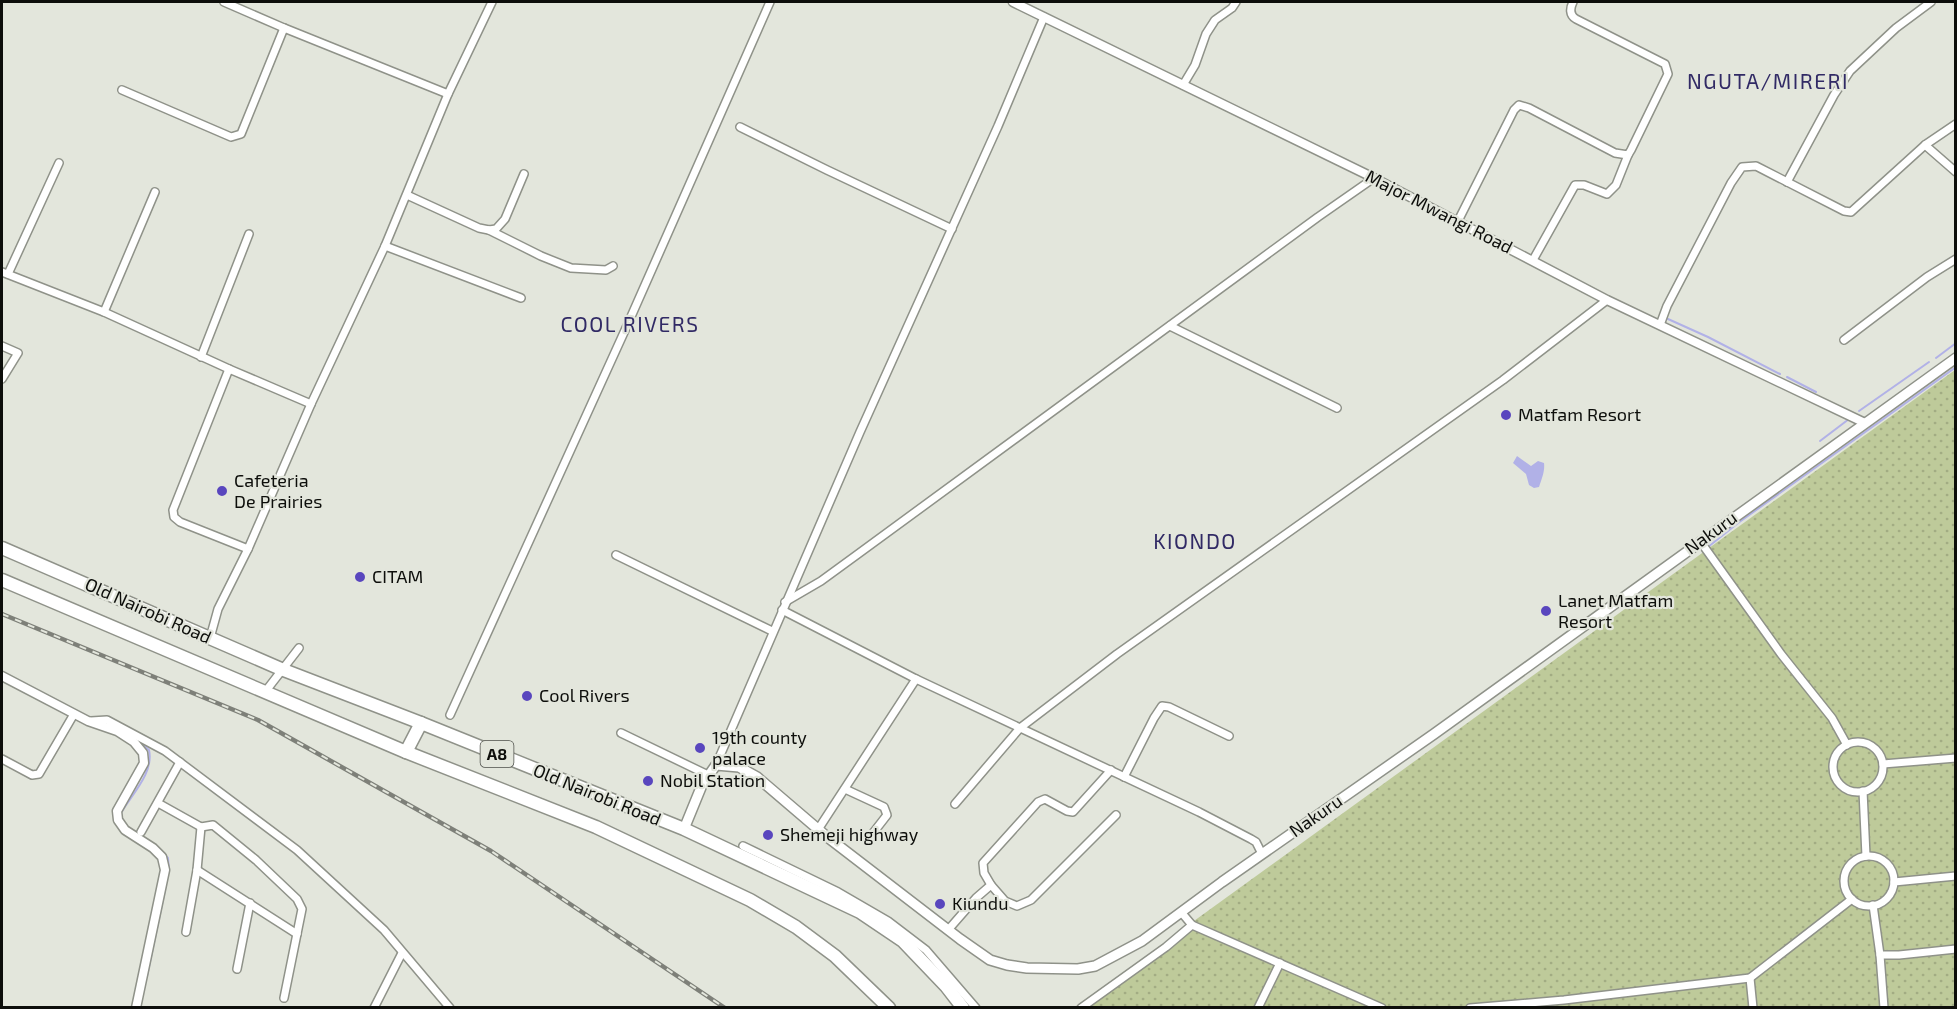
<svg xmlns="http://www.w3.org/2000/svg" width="1957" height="1009" font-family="'Exo 2',sans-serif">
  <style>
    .grass { fill: url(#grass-dots) }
    .water { fill: #b1b1e7 }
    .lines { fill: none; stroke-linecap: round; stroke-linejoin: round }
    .stream { stroke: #b1b1e7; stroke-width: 2 }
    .minor-casing { stroke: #8f9289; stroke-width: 10 }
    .tertiary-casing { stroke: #8f9289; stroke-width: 11 }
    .secondary-casing { stroke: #8f9289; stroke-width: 12 }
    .trunk-casing { stroke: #8f9289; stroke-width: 15 }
    .minor { stroke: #fff; stroke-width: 7 }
    .tertiary { stroke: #fff; stroke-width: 8 }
    .secondary { stroke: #fff; stroke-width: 9 }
    .trunk { stroke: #fff; stroke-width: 12 }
    .rail-casing { stroke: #7e8079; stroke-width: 4.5 }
    .rail { stroke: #e3e6dc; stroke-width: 2; stroke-dasharray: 7; stroke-linecap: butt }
    .poi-dot { fill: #5946be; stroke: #e3e6dc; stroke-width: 2 }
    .labels { text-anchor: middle; stroke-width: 4.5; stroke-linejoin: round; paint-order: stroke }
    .shield { fill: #e3e6dc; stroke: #4d4f4a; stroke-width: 1.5 }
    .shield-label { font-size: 16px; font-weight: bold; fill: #0d0e0b }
    .street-label { font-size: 18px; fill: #0d0e0b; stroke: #e3e6dc }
    .poi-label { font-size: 18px; fill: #0d0e0b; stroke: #e3e6dc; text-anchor: start }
    .quarter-label { font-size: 21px; letter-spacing: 1.5px; fill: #312a65; stroke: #e3e6dc }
  </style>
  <defs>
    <pattern id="grass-dots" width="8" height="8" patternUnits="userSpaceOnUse" patternTransform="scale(1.5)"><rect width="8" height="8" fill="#beca9a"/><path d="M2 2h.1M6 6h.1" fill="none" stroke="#a2ac83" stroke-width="1.8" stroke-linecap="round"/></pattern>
  </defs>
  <rect width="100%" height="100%" fill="#e3e6dc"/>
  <path class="grass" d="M1955 370V1007L1083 1008 1187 926Z"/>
  <path class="water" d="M1517 456 1531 466 1538 461 1544 463C1545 471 1542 478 1539 487L1534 488 1529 485 1526 474 1513 463Z"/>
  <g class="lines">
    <g class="stream">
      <path d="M1668 319 1708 337 1780 374"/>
      <path d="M1936 358 1956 343"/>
      <path d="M1787 377 1816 392"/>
      <path d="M1859 411 1929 362"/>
      <path d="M1820 441 1849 419"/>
      <path d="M1708 547 1738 523 1956 367"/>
      <path d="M121 813C132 794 154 773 149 750L137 740"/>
      <path d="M154 844 168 858 169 871"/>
      <path d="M147 976 166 885"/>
    </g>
    <defs>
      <g id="minor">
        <path d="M224 2 284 28 448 94"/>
        <path d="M1183 85 1195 65 1206 34 1215 20 1232 8 1236 2"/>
        <path d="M122 90 231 137 241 134 284 28"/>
        <path d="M740 127 827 170 952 229"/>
        <path d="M1925 145 1956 172"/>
        <path d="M1787 182 1834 95 1850 71 1896 28 1931 2"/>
        <path d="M407 195 479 228 489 230 496 229 505 219 524 174"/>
        <path d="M1457 223 1514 110 1519 105 1529 108 1615 153 1628 155 1631 150 1668 74 1665 64 1576 19C1569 15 1570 8 1573 2"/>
        <path d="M489 230 541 256 571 268 606 270 613 266"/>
        <path d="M385 246 521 298"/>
        <path d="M1533 260 1575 185H1584L1607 194 1616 185 1628 155"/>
        <path d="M2 272 104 312 229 369 311 404"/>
        <path d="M8 274 59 163"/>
        <path d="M104 312 155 192"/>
        <path d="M1660 325 1667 306 1731 183 1742 167 1756 166 1844 211 1851 212 1925 145 1956 124"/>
        <path d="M1170 326 1337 408"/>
        <path d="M1844 340 1927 277 1956 259"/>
        <path d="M2 346 18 353 2 379"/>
        <path d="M201 357 249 234"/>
        <path d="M229 369 173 510 174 517 180 522 248 549"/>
        <path d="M1700 541 1781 654 1832 718 1847 745"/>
        <path d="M616 555 772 631"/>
        <path d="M785 602 821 581 858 554 1318 217 1374 178"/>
        <path d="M782 610 916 679 1199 812 1251 839 1256 842 1262 854"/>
        <path d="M210 638 218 609 248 549 311 404 385 246 448 94 492 2"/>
        <path d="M265 692 299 648"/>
        <path d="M450 715 626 328 770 2"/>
        <path d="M91 721 107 720 165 751 297 850 384 930 450 1008"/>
        <path d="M621 733 708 775"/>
        <circle cx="1858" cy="767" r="25"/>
        <path d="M2 759 32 775 39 774 74 714"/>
        <path d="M1883 764 1956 758"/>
        <path d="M716 765 860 432 998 126 1044 17"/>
        <path d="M1124 777 1154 718 1162 706 1169 707 1229 736"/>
        <path d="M845 789 884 807 887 815 873 833"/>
        <path d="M1863 791 1866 856"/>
        <path d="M158 803 201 827 213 825 256 860 297 899 302 909 284 998"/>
        <path d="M955 804 1020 728 1117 654 1503 380 1607 300"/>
        <path d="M819 828 916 679"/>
        <path d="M141 832 180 762"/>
        <path d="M743 846 838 892 888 921 926 950 976 1008"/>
        <circle cx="1869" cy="881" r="25"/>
        <path d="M197 870 297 934"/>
        <path d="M1894 882 1956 876"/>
        <path d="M991 885 1005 901 1017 906 1031 900 1116 815"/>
        <path d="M1873 905 1880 955H1899L1956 949"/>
        <path d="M1192 925 1382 1008"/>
        <path d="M948 930 976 898 991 885 984 873 983 863 1038 802 1045 799 1067 811 1073 812 1111 770"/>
        <path d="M186 932 197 870 201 827"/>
        <path d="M1880 955 1884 1008"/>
        <path d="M237 969 250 903"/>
        <path d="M1750 978 1753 1008"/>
        <path d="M374 1008 402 953"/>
        <path d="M1081 1008 1166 947 1192 925 1181 912"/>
        <path d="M1258 1008 1280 963"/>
        <path d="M1470 1008 1564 1000 1750 978 1852 899"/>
      </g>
      <g id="tertiary">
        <path d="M1013 2 1374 178 1607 300 1865 423"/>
        <path d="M2 676 88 721 117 731 134 742 143 753 144 763 117 811 118 820 125 830 153 848 162 857 165 870 136 1008"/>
      </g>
      <path id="secondary" d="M684 829 702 785 716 765 739 767 757 777 826 836 960 939 990 960 1007 965 1027 968 1078 969 1095 966 1142 941 1222 882 1434 734 1956 358"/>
      <g id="trunk">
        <path d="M2 548 281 669 421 723 684 829 860 912 903 941 946 986 963 1008"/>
        <path d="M2 580 406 752 596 827 750 900 796 927 835 956 889 1008"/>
        <path d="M406 752 421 723"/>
      </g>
    </defs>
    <use href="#minor" class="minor-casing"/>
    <use href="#tertiary" class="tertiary-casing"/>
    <use href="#secondary" class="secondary-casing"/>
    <use href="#trunk" class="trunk-casing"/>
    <use href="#minor" class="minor"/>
    <use href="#tertiary" class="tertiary"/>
    <use href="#secondary" class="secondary"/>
    <use href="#trunk" class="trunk"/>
    <defs>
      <path id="rail" d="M2 614 258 720 491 851 725 1008"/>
    </defs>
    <use href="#rail" class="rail-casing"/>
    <use href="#rail" class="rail"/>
  </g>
  <g class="poi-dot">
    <circle cx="1506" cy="415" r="6"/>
    <circle cx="222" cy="491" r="6"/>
    <circle cx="360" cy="577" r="6"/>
    <circle cx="1546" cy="611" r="6"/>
    <circle cx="527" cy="696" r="6"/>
    <circle cx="700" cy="748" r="6"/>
    <circle cx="648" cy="781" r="6"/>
    <circle cx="768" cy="835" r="6"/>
    <circle cx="940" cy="904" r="6"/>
  </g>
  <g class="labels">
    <rect class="shield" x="480.5" y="741" width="33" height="26" rx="4.5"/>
    <g class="shield-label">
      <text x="497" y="760">A8</text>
    </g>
    <g class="street-label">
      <text transform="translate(1439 212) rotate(27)" y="6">Major Mwangi Road</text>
      <text transform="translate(1711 533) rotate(-36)" y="6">Nakuru</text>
      <text transform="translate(148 611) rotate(24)" y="6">Old Nairobi Road</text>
      <text transform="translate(597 795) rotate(22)" y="6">Old Nairobi Road</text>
      <text transform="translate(1316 816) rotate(-35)" y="6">Nakuru</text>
    </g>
    <g class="poi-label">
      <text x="1518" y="421">Matfam Resort</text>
      <text x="234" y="487">Cafeteria<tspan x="234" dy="21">De Prairies</tspan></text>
      <text x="372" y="583">CITAM</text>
      <text x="1558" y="607">Lanet Matfam<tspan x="1558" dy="21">Resort</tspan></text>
      <text x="539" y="702">Cool Rivers</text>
      <text x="712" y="744">19th county<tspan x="712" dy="21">palace</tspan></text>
      <text x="660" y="787">Nobil Station</text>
      <text x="780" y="841">Shemeji highway</text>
      <text x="952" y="910">Kiundu</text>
    </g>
    <g class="quarter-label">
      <text x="1768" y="89">NGUTA/MIRERI</text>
      <text x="630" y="332">COOL RIVERS</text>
      <text x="1195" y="549">KIONDO</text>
    </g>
  </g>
  <rect width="1957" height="1009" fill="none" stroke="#0d0e0b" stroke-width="6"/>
</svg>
